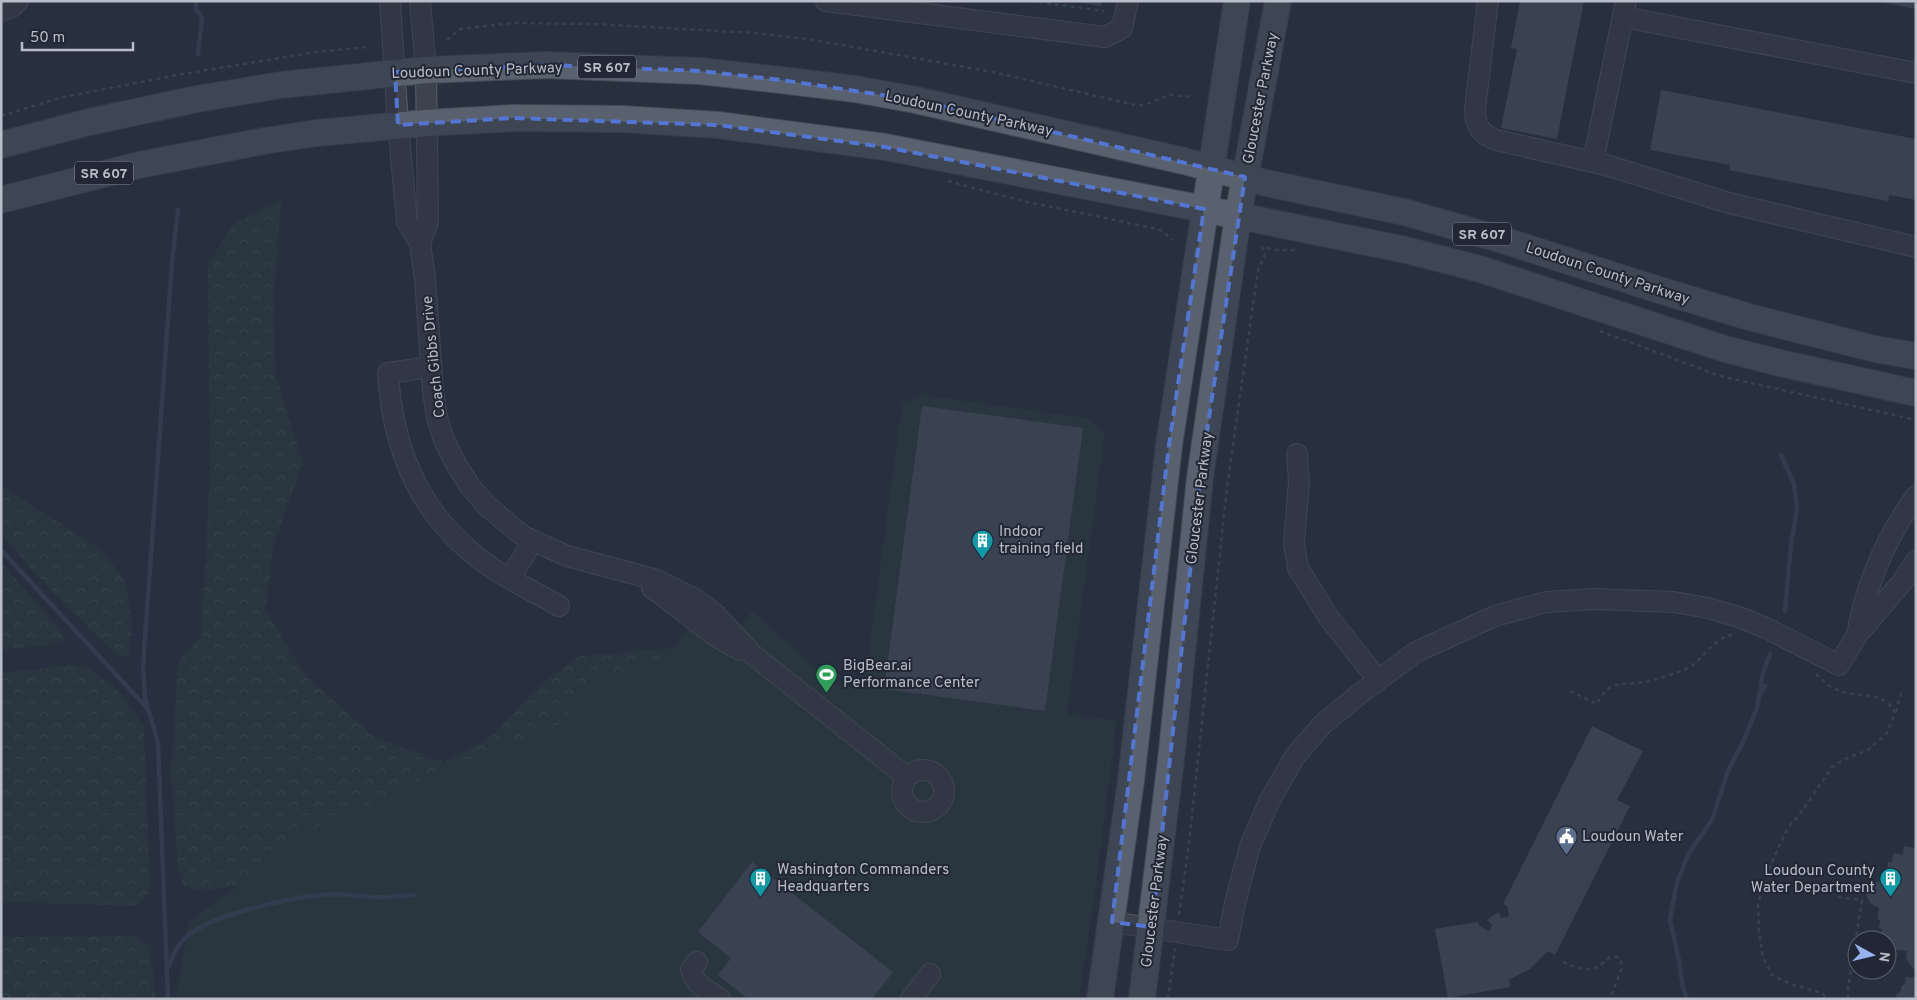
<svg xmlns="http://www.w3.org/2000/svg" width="1917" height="1000" font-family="Overpass,sans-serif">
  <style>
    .forest { fill: url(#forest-crowns) }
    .pitch { fill: #2b3d40 }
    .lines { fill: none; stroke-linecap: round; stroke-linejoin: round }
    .stream { stroke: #404c65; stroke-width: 4.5 }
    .building { fill: #515869 }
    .minor-casing { stroke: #5a606c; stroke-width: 22 }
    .major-casing { stroke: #454b57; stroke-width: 28 }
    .path { stroke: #4a5a5e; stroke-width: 2.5; stroke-dasharray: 4 4; stroke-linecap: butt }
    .minor { stroke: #3c424e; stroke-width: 20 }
    .major { stroke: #5a616e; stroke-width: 26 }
    .marked { fill: none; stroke: #5375d3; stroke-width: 4; stroke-dasharray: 10 6; stroke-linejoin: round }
    .labels { text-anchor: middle; stroke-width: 4; stroke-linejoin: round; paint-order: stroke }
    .shield { fill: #212734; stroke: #8b909c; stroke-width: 1 }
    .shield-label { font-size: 14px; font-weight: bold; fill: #b8bdc9 }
    .street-label { font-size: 15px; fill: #b8bdc9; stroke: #212734 }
    .poi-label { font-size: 15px; fill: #b8bdc9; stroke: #212734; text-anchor: start }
  </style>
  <defs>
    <pattern id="forest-crowns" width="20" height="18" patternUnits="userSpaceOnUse" patternTransform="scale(1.25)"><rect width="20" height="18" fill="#2b3d40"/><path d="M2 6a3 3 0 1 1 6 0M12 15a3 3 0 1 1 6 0" fill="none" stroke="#48575a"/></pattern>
  </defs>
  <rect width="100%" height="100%" fill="#28303e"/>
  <g class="forest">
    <path d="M281 200 274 298 276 376 303 464 273 547 266 609 305 675 376 738 444 762 488 740 539 686 579 656 684 647 708 661 251 882 203 892 184 886 178 870 171 774 178 662 201 636 210 476 208 264 233 224Z"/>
    <path d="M1 486 104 551 126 583 132 624 130 656 117 655 90 630 33 571 1 534Z"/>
    <path d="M1 562 62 632 65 643 1 650Z"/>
    <path d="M71 665 92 669 120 693 144 726 150 891 138 906 1 902V673Z"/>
    <path d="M134 936 149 946 156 999H1V937Z"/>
  </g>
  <path class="pitch" d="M923 395 1086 418 1105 432 1067 714 1117 720 1096 886 1079 999H176L189 921 320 826 416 782 562 724 579 699 595 683 669 655 712 597 743 625 752 610 831 683 864 687 902 404Z"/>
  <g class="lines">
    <g class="stream">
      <path d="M196 1V9L202 18 198 54"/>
      <path d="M1781 455 1794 484 1797 509 1791 544 1785 611"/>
      <path d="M1 550 146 707"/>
      <path d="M1760 694 1762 676 1770 654"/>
      <path d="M169 966C172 957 177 946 184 939 208 915 285 899 320 895 337 893 355 896 373 897 387 898 401 896 415 895"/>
      <path d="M168 999 158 743 145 698 143 666 172 263 178 210"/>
      <path d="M1687 999 1683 987 1679 961 1670 919 1677 882 1689 853 1712 820 1728 771 1744 740 1757 708 1759 695 1765 686"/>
    </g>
  </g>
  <g class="building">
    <path d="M1071 1H1102L1101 6Z"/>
    <path d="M1520 1H1584L1557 139 1501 128 1517 49 1511 48Z"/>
    <path d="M1881 1H1916V9L1881 2Z"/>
    <path d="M1661 90 1916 139V200L1889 195 1888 201 1729 170 1730 165 1650 150Z"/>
    <path d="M922 406 1083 428 1045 711 884 689Z"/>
    <path d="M1592 726 1643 751 1617 800 1630 806 1555 955 1548 951 1530 969 1509 980 1510 987 1448 998 1435 929 1478 922 1479 926 1489 931 1492 925 1487 920 1492 916 1499 912 1501 918 1509 916 1507 906 1503 904Z"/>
    <path d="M1904 846 1916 848V972L1906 959 1907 951 1888 949 1890 939 1881 938 1882 929 1879 928 1880 920 1877 919 1879 908 1871 904 1866 895 1867 889 1871 885 1875 882 1883 881 1885 869 1887 870 1888 862H1892L1893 853 1903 855Z"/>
    <path d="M752 862 893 972 872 999H748L718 975 731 958 698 932Z"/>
    <path d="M1906 977 1916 978V999H1896L1897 993H1900L1902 985H1905Z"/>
  </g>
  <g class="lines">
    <defs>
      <g id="minor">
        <path d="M390 1 398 125 407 222 420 243 425 278 433 391 437 418 444 440 456 464 470 486 487 506 523 536 567 556 657 580 695 599 714 613 752 654 907 777"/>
        <path d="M826 1 1105 37 1122 28 1128 1"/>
        <path d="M1488 1 1475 109C1475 126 1481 134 1496 140L1606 165 1729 203 1916 247"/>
        <path d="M1 11 12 7 18 1"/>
        <path d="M1623 17 1916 73"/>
        <path d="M1593 162 1626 1"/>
        <path d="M420 243 428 222 426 70 420 1"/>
        <path d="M431 367 388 373C393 455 423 521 492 568 513 582 537 593 559 606"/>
        <path d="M1297 454 1299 482 1294 543 1298 568 1329 618 1378 680"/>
        <path d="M510 578 533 541"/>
        <path d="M652 588C682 608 707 635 741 650"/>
        <path d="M1857 635C1866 583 1885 539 1916 496"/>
        <circle cx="923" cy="791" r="21"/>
        <path d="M1112 922 1228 940 1235 903 1250 846 1269 802 1295 756 1323 724 1357 696 1416 652 1495 616 1546 602 1594 599 1674 602 1708 608 1739 617 1766 628 1839 665 1857 635 1903 581 1916 561"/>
        <path d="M697 962 691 969C693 984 709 991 720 999"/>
        <path d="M911 999 930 974"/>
      </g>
      <g id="major">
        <path d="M1 145 89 122 197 99 281 85 426 70 546 65 700 71 781 80 855 89 916 100 1184 161 1266 183 1404 212 1496 238 1656 289 1749 317 1875 349 1916 356"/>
        <path d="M1 200 139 165 264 141 317 133 426 123 513 118 621 119 718 125 885 147 1204 209 1406 250 1480 269 1725 349 1780 363 1916 393"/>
        <path d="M1100 999 1131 780 1169 445 1237 1"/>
        <path d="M1142 999 1172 751 1200 478 1238 216 1278 1"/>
      </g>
    </defs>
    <use href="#minor" class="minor-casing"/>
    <use href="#major" class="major-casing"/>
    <g class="path">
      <path d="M1031 1 1104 11"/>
      <path d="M447 40 460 29 513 23 594 24 754 33 808 39 993 72 1135 105H1144L1170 95 1192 97"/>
      <path d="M1 116 59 98 177 75 316 52 367 47"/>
      <path d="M948 181 1023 201 1153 228 1163 231 1172 240"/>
      <path d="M1600 331 1720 376 1916 420"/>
      <path d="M1816 674C1821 678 1826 684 1831 687 1855 701 1880 687 1895 712L1887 733 1868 750 1845 759 1832 767 1803 810 1787 829 1768 871 1758 903 1759 932 1763 958 1772 975 1790 984 1822 993 1828 999"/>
      <path d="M1570 691 1597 704C1610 678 1622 686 1646 682 1660 679 1673 674 1686 669 1704 661 1714 634 1736 635"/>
      <path d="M1896 712 1902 689"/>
      <path d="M1838 897 1862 900 1848 988V999"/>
      <path d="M1179 915 1189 843 1227 487 1258 270 1265 255 1262 247 1277 250H1296"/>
      <path d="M1563 962C1585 971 1592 974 1610 957H1617L1621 961V970L1610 999"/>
      <path d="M1168 999 1175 948"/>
    </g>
    <use href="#minor" class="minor"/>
    <use href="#major" class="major"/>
  </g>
  <path d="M0 0H1917V1000H0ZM546 65 700 71 781 80 916 100 1245 177 1200 478 1152 927 1112 922 1169 445 1204 209 885 147 718 125 513 118 398 125 395 72Z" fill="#28303e" fill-opacity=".55" fill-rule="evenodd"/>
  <path class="marked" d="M546 65 700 71 781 80 916 100 1245 177 1200 478 1152 927 1112 922 1169 445 1204 209 885 147 718 125 513 118 398 125 395 72Z"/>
  <defs>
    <symbol id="building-pin" viewBox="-11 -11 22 30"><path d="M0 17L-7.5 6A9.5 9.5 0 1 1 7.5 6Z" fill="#0f9aa8" stroke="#212734"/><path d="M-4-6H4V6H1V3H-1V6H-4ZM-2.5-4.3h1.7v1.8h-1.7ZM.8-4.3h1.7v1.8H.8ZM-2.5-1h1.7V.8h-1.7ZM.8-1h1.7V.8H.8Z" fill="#fff"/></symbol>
    <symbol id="stadium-pin" viewBox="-11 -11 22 30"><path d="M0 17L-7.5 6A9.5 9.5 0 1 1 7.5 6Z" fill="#2e9e5b" stroke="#212734"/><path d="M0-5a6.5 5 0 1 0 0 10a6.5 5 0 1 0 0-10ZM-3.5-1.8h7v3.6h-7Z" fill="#fff"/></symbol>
    <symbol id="civic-pin" viewBox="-11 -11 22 30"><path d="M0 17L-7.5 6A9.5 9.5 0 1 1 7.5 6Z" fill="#5c6f8a" stroke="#212734"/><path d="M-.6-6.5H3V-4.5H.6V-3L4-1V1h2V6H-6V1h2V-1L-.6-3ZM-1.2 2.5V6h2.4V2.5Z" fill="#fff"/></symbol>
  </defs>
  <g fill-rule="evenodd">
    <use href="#building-pin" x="970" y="528" width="25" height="34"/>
    <use href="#stadium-pin" x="814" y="662" width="25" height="34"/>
    <use href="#civic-pin" x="1554" y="824" width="25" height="34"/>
    <use href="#building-pin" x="748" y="866" width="25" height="34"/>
    <use href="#building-pin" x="1878" y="866" width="25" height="34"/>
  </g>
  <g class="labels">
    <g class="shield">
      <rect x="578" y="55.5" width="58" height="23" rx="4"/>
      <rect x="75" y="161.5" width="58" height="23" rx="4"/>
      <rect x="1453" y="222.5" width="58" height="23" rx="4"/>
    </g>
    <g class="shield-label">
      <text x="607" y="72">SR 607</text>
      <text x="104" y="178">SR 607</text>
      <text x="1482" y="239">SR 607</text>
    </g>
    <g class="street-label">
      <text transform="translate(477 70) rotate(-2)" y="5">Loudoun County Parkway</text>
      <text transform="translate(1260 98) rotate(-79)" y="5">Gloucester Parkway</text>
      <text transform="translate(969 113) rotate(12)" y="5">Loudoun County Parkway</text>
      <text transform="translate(1608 273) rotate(18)" y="5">Loudoun County Parkway</text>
      <text transform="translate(433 357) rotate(-96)" y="5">Coach Gibbs Drive</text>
      <text transform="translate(1199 498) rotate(-83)" y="5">Gloucester Parkway</text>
      <text transform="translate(1154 901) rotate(-83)" y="5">Gloucester Parkway</text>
    </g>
    <g class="poi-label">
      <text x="999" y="536">Indoor<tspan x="999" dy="17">training field</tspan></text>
      <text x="843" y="670">BigBear.ai<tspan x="843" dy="17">Performance Center</tspan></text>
      <text x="1582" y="841">Loudoun Water</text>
      <text x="777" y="874">Washington Commanders<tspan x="777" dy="17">Headquarters</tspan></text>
      <text x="1875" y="875" text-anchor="end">Loudoun County<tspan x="1875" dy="17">Water Department</tspan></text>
    </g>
  </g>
  <rect width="1917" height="1000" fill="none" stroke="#b8bdc9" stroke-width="5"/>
  <g transform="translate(1872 955) rotate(98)"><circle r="24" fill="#212734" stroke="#5d6370"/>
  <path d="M0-4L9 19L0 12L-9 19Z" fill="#98b2ef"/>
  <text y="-8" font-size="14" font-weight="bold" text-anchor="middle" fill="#b8bdc9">N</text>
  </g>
  <path d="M22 42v8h111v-8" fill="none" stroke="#b8bdc9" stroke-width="2.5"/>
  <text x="30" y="42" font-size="15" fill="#b8bdc9" stroke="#212734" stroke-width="4" paint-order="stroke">50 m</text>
</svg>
